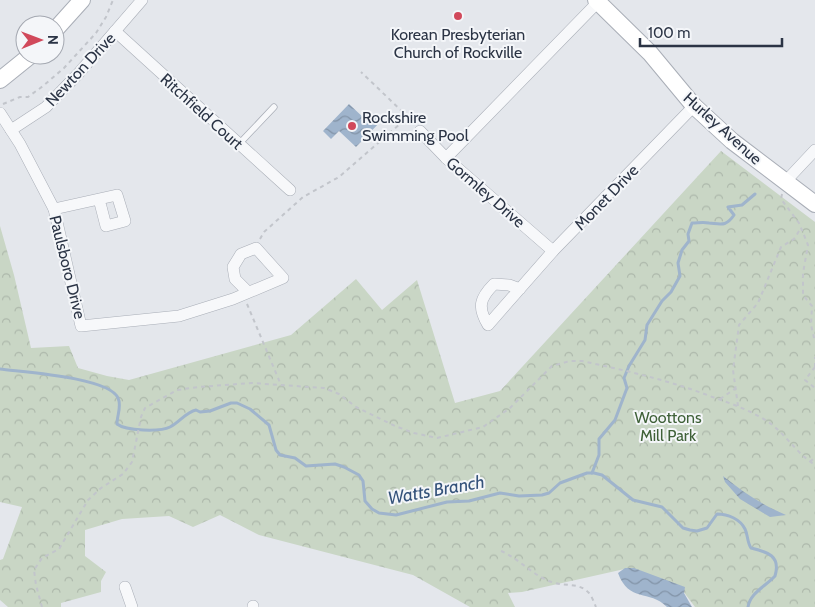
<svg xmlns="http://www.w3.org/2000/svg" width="815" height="607" font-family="Cabin,sans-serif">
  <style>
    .forest { fill: url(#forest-crowns) }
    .water { fill: url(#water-waves) }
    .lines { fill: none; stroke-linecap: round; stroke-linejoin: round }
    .stream { stroke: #9fb4cc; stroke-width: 3 }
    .lane-casing { stroke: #a9aeb7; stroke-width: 7 }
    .street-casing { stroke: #a9aeb7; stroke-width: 12 }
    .secondary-casing { stroke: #a9aeb7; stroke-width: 18 }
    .path { stroke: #c2c5cb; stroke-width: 2; stroke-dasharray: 4 4; stroke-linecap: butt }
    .lane { stroke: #f7f8fa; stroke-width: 5.5 }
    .street { stroke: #f7f8fa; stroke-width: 11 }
    .secondary { stroke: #fff; stroke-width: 16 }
    .poi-dot { fill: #d1495b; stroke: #f4f6f9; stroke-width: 2 }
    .labels { text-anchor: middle; stroke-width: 4; stroke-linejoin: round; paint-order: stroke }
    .poi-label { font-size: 16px; fill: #2b3445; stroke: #f4f6f9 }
    .street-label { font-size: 16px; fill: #2b3445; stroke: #f4f6f9 }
    .park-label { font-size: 16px; fill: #3f6138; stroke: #f4f6f9 }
    .water-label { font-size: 18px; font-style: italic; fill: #34527a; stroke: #f4f6f9 }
  </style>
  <defs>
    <pattern id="forest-crowns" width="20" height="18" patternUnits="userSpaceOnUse" patternTransform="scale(1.25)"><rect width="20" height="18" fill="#c9d6c5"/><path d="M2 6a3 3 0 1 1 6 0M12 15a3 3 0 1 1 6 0" fill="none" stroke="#adb8ab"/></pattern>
    <pattern id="water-waves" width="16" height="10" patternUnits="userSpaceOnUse" patternTransform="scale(1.25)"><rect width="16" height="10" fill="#9fb4cc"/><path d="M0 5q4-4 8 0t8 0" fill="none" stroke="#8293a7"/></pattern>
  </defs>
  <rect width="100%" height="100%" fill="#e4e7ec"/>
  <path class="forest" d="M721 151 815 222V607H695L680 587 629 568 522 592 508 593 515 607H470L413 575 259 535 220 515 193 527 169 516 122 519 85 530V556L106 572 101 581V592L61 603V607H8L0 600V560L3 559 22 507 0 502V226L14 275 31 348 69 346 78 368 107 376 129 380 291 335 356 279 382 310 417 280 455 403 500 391Z"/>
  <g class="water">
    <path d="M349 104 366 120 374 113 382 120 356 147 339 131 331 139 323 131Z"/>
    <path d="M723 476C743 492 762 505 786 515L770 517 740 499 725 482Z"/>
    <path d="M625 568H634L685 587 684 593 692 607H667C649 589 629 603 618 573Z"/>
  </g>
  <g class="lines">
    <g class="stream">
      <path d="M0 369C21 372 109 377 118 398 122 406 117 415 117 424 126 431 160 432 170 427 180 422 186 412 196 410L200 412 210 411 231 403H237L250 409 269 425 276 450 280 455 295 458 306 466 335 464 344 467 359 475 363 481 365 501 372 509 379 513 396 515 447 502 469 501 500 493 519 496 542 495 549 493 560 483 587 473H594L602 475 633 500 662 507 683 528 690 530 697 531 707 528 717 514C728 514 740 519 745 529 748 535 747 542 751 548 768 552 781 556 775 576 766 586 750 593 748 607"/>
      <path d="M592 473 599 455V439L615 420 627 388 624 378 629 366 645 340 647 325 662 301 671 292 680 276 678 263 682 250 689 241 688 234 692 223C698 223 703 222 709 223 721 224 726 227 734 215L728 207 742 205 755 194"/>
    </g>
    <defs>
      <path id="lane" d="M239 144 274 107"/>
      <g id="street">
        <path d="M115 31 290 190"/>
        <path d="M0 113 20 144 54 209 81 326 179 316 233 299 283 278 256 248 241 254 233 267 235 279 248 292"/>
        <path d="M11 130 46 107 78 74 142 0"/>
        <path d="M420 131 446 158 553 251"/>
        <path d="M446 158 598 2"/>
        <path d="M785 182 815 150"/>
        <path d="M54 209 117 195 125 221 106 226 99 199"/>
        <path d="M520 289 509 285 494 284C480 298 477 307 488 325L553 251 694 106"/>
        <path d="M125 587 132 607"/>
        <path d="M253 606V607"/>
      </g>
      <g id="secondary">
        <path d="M596 0 650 53 694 106 732 141 815 204"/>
        <path d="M55 30 82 0"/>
        <path d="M0 80 31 55"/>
      </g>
    </defs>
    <use href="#lane" class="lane-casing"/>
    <use href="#street" class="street-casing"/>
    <use href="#secondary" class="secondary-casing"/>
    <g class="path">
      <path d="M3 104 20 97H28L43 86 64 68 96 33 106 17 113 0"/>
      <path d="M782 194 781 199 799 223 808 245 803 273V295L812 306 811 325 815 342"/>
      <path d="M260 239 264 232 303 197 339 177 408 117 361 72"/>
      <path d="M247 304 281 385"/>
      <path d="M815 367 805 380 815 388"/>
      <path d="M815 367V357"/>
      <path d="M720 399 736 388"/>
      <path d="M738 406 733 370 739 325 758 303 781 247 794 239 801 228"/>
      <path d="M810 462 815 457"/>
      <path d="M501 551C520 559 535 578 555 583 567 586 580 583 589 593 592 596 594 603 596 607"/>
      <path d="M42 607 36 585 34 570 42 558 59 549 88 500 101 488 123 474 132 462 141 417 145 408 177 390 198 387 252 383 324 388 339 394 356 407 395 426 414 433 437 438 483 427 510 408 552 366 570 361H582C628 371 672 381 715 398 733 404 751 411 767 421 785 433 796 453 815 465"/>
    </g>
    <use href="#lane" class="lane"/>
    <use href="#street" class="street"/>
    <use href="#secondary" class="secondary"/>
  </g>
  <g class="poi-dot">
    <circle cx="458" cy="16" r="5"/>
    <circle cx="352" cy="126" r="5"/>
  </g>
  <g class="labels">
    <g class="poi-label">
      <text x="458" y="40">Korean Presbyterian<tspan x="458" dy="18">Church of Rockville</tspan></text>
      <text x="362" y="123" text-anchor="start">Rockshire<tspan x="362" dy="18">Swimming Pool</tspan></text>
    </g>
    <g class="street-label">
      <text transform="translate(80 69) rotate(-47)" y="6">Newton Drive</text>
      <text transform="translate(202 111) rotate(42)" y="6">Ritchfield Court</text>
      <text transform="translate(723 128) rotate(42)" y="6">Hurley Avenue</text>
      <text transform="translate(486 192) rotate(41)" y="6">Gormley Drive</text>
      <text transform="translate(606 197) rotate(-46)" y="6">Monet Drive</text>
      <text transform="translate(68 267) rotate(76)" y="6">Paulsboro Drive</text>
    </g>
    <g class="park-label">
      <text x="668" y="423">Woottons<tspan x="668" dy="18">Mill Park</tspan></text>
    </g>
    <g class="water-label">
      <text transform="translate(436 490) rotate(-10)" y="6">Watts Branch</text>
    </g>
  </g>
  <g transform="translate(40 40) rotate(89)"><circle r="24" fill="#f4f6f9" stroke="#a4a8b1"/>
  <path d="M0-4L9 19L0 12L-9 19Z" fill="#d1495b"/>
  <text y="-8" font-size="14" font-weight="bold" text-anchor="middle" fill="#2b3445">N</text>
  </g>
  <path d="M640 38v8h142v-8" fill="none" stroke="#2b3445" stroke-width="2.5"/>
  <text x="648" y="38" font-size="15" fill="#2b3445" stroke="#f4f6f9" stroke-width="4" paint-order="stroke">100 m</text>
</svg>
